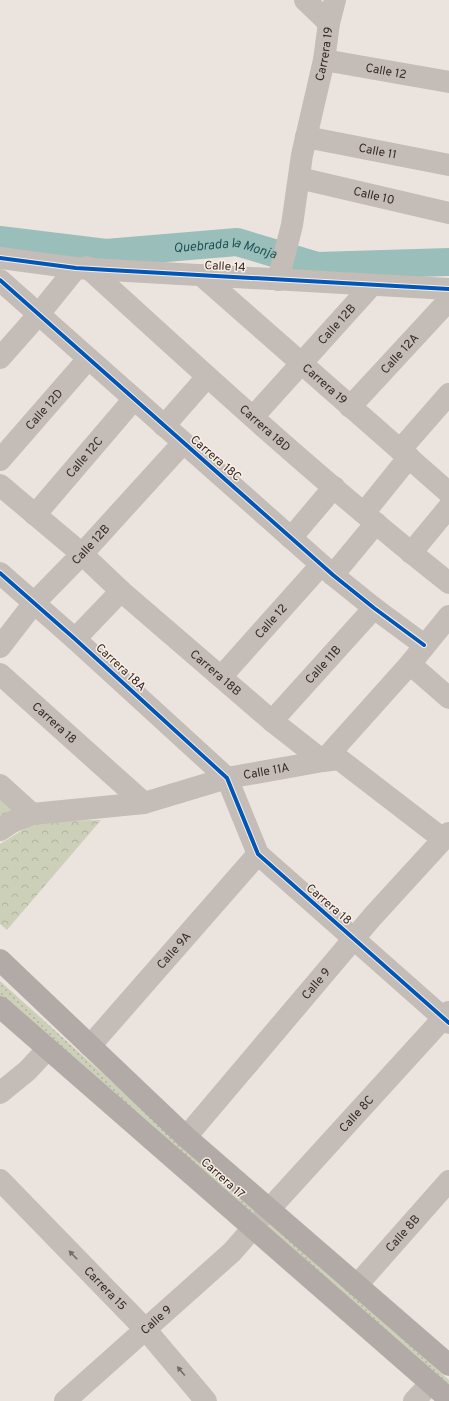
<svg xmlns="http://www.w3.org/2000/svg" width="449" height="1401" font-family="Overpass,sans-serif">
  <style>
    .grass { fill: url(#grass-dots) }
    .park { fill: url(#park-crowns) }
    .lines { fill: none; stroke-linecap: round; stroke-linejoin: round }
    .river { stroke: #9abeba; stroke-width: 28 }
    .minor { stroke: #c3bcb7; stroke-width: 22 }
    .major { stroke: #b2aaa6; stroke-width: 22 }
    .cycleway-casing { stroke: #f9eee4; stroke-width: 6 }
    .cycleway { stroke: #0057b8; stroke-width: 4 }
    .oneway { fill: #746b67 }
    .labels { text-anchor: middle; stroke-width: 3; stroke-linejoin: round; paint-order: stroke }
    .street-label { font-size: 12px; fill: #342926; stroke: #f9eee4 }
    .water-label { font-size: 13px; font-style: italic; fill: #1c5454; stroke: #f9eee4 }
  </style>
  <defs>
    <pattern id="grass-dots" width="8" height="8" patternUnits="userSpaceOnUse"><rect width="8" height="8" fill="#cdd0b8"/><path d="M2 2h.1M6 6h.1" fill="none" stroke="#b1b39e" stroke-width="1.8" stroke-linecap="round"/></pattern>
    <pattern id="park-crowns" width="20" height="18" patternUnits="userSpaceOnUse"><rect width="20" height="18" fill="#cdd0b8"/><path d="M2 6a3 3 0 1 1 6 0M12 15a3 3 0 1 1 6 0" fill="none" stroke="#b1b39e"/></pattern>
  </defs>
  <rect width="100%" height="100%" fill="#ebe4de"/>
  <path class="grass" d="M0 981 262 1217 343 1285 449 1380V1397L0 1000Z"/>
  <g class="park">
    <path d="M0 794 18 811 0 823Z"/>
    <path d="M101 820 7 930 0 924V844L37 821Z"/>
  </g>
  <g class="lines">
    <path class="river" id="s1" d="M0 240 106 253 237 242 317 266 449 262"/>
    <g class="minor">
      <path d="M305 0 329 23"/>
      <path id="s2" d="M324 60 449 82"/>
      <path id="s3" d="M306 137 449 165"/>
      <path id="s4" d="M299 178 449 213"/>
      <path d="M0 258 76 268 109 270 449 289"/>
      <path id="s5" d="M87 267C205 375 323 483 449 583"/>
      <path id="s6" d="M201 275 449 493"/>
      <path d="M0 280 333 575 374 608 424 645"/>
      <path id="s7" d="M278 280 292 225 302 155 324 60 329 23 335 0"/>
      <path d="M0 358 39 314 76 268"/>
      <path id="s8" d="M350 407 449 300"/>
      <path id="s9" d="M253 417 372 285"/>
      <path d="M164 426 207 377"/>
      <path d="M400 450 449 394"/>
      <path id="s10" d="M0 460 88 359"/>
      <path id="s11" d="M0 485 82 554 121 591 272 721 323 761 339 759 443 839"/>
      <path d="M364 513 409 457"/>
      <path id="s12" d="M35 515 134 399"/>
      <path d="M291 538 334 487"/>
      <path d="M411 553 449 507"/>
      <path d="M0 573 75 639 227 778 258 854 449 1023"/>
      <path d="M333 575 376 523"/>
      <path d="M75 639 121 591"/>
      <path id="s13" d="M0 647 34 603 82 554 183 443"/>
      <path d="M410 664 449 698"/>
      <path id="s14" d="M0 674 144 803"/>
      <path id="s15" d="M221 677 321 565"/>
      <path id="s16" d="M272 721 374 608"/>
      <path d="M0 785 32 814"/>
      <path id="s17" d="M0 830 12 822 32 814 144 803 227 778 323 761 410 664 449 616"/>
      <path id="s18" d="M90 1046 258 854"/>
      <path d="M0 1093 27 1071 42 1055"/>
      <path id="s19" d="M186 1137 373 916 449 833"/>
      <path id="s20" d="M0 1180 146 1330 206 1401"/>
      <path id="s21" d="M264 1215 449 1012"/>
      <path id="s22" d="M357 1285 449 1181"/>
      <path id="s23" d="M65 1401 232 1252 246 1236"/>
      <path d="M414 1401 431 1383"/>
    </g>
    <g class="major">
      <path d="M0 960 186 1137 449 1365"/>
      <path d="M0 1007 449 1399"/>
    </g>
    <defs>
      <g id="cycleway">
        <path d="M0 258 76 268 109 270 449 289"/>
        <path d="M0 280 333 575 374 608 424 645"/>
        <path d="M0 573 75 639 227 778 258 854 449 1023"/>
      </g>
    </defs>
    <use href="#cycleway" class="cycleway-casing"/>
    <use href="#cycleway" class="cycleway"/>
  </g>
  <defs><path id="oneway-solid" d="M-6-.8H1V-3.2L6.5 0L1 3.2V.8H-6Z"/></defs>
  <g class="oneway">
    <use href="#oneway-solid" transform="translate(73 1255) rotate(-134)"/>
    <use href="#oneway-solid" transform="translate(181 1371) rotate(-130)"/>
  </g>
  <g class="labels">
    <g class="street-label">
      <text dy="4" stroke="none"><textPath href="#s7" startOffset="231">Carrera 19</textPath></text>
      <text dy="4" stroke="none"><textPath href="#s2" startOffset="63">Calle 12</textPath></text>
      <text dy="4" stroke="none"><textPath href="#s3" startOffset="73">Calle 11</textPath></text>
      <text dy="4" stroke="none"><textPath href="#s4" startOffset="77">Calle 10</textPath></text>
      <text transform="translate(225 266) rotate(3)" y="4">Calle 14</text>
      <text dy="4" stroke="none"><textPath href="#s9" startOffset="125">Calle 12B</textPath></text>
      <text dy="4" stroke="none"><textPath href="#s8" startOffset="73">Calle 12A</textPath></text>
      <text dy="4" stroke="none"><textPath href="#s6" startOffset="165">Carrera 19</textPath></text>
      <text dy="4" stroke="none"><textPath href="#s10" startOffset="67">Calle 12D</textPath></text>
      <text dy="4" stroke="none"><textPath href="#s5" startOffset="240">Carrera 18D</textPath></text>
      <text dy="4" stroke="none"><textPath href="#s12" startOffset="76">Calle 12C</textPath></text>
      <text transform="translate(216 458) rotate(41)" y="4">Carrera 18C</text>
      <text dy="4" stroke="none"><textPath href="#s13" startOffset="137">Calle 12B</textPath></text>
      <text dy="4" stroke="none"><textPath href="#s15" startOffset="75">Calle 12</textPath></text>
      <text dy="4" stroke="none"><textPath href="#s16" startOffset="76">Calle 11B</textPath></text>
      <text transform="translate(121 667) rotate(43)" y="4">Carrera 18A</text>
      <text dy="4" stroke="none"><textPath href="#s11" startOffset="286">Carrera 18B</textPath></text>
      <text dy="4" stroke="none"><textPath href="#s14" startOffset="73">Carrera 18</textPath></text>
      <text dy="4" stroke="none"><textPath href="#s17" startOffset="275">Calle 11A</textPath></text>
      <text transform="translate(329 904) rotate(41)" y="4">Carrera 18</text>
      <text dy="4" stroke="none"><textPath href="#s18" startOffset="127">Calle 9A</textPath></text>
      <text dy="4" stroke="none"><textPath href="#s19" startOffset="201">Calle 9</textPath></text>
      <text dy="4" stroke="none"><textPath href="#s21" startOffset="137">Calle 8C</textPath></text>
      <text transform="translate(223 1178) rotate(42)" y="4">Carrera 17</text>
      <text dy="4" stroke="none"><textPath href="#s22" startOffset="69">Calle 8B</textPath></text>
      <text dy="4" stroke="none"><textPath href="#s20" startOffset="151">Carrera 15</textPath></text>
      <text dy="4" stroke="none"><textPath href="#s23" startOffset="122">Calle 9</textPath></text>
    </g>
    <g class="water-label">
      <text dy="5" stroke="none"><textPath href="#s1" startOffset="227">Quebrada la Monja</textPath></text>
    </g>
  </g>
</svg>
